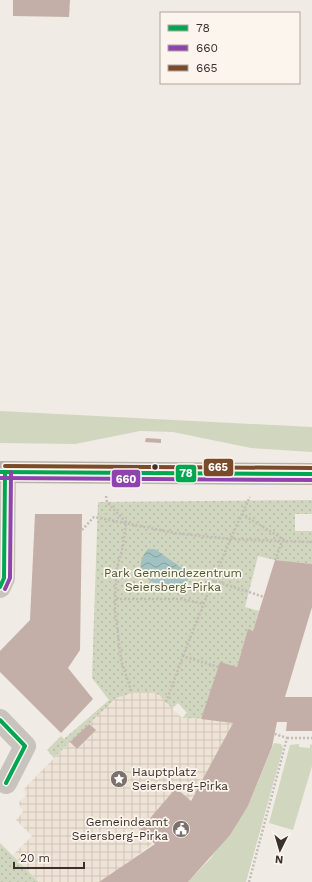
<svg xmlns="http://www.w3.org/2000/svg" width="312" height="882" font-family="'Work Sans',sans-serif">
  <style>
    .grass { fill: #d1d6bf }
    .park { fill: url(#park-dots) }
    .plaza { fill: url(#plaza-grid) }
    .water { fill: url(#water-waves) }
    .building { fill: #c3afa7 }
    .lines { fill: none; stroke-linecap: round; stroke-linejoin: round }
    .path { stroke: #c2bbb6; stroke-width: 2.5; stroke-dasharray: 2 2; stroke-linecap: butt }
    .minor { stroke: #c9c3be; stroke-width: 22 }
    .major { stroke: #b8b1ad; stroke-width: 22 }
    .bus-1-casing { stroke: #fbf5ee; stroke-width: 7 }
    .bus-2-casing { stroke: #fbf5ee; stroke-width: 7 }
    .bus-3-casing { stroke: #fbf5ee; stroke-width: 7 }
    .bus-1 { stroke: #00a651; stroke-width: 4 }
    .bus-2 { stroke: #8e44ad; stroke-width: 4 }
    .bus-3 { stroke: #7a4b2a; stroke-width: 4 }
    .bus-dot { fill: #3b302b; stroke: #fbf5ee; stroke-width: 1.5 }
    .labels { text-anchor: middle; stroke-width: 3.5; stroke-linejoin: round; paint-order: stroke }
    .park-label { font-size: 12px; fill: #4a5a2e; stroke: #fbf5ee }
    .poi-label { font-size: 12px; fill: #3b302b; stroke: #fbf5ee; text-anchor: start }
    .line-badge { stroke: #fbf5ee; stroke-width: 1.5 }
    .badge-label { font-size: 11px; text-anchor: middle; font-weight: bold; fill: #fff }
  </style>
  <defs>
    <pattern id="park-dots" width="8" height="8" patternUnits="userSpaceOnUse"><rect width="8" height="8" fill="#d1d6bf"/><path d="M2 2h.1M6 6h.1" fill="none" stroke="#b4b8a4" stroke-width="1.8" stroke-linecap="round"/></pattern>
    <pattern id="plaza-grid" width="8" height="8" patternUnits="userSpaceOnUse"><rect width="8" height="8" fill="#eee3d5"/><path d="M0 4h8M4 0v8" fill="none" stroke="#cdc3b7"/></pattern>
    <pattern id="water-waves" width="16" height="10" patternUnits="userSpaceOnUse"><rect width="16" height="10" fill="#a1c2c1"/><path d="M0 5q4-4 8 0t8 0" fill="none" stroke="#849e9d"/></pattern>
  </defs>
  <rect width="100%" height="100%" fill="#f0ebe5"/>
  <g class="grass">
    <path d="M0 411 312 427V452L251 448 173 432 140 431 75 444 0 443Z"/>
    <path d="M274 743 281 744 283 748 246 882H188L210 859 248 806Z"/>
    <path d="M299 744V747L310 748V744L312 745V766L293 830 269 823 290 745Z"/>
  </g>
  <g class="park">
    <path d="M312 500V514H295V531H312V564L275 560 258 556 245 607 259 611 253 631 248 630 237 667 220 663 201 719 182 718 187 713 178 703 172 709 159 695 116 698 54 758 47 750 61 736 64 739 109 700 92 678 98 502Z"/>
    <path d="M0 843 39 882H0Z"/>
  </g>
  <path class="plaza" d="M153 692 159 695 182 718 227 719 233 723 198 790 189 802 140 831 152 844 102 882H39L13 855 32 836 16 820 23 812 19 803 21 800 26 796 24 789 70 742 77 749 96 730 89 724 116 698 132 693Z"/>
  <path class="water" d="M148 549H155L186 571 188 580 182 589C159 590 126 575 148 549Z"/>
  <g class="building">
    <path d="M13 0H70L69 17 13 16Z"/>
    <path d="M146 438 161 439V443L145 442Z"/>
    <path d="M35 514H82L80 650 68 668 93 699 61 733 0 672V651L30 620Z"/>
    <path d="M275 560 312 564V607L285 697H312V731H286L287 722H277L272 747 248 806 230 835 188 882H99L155 844 139 831 176 788 191 801 233 723 201 719 220 662 237 667 248 629 253 631Z"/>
    <path d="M89 724 96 730 77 749 70 742Z"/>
  </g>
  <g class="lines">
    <g class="path">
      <path d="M106 496 107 502 126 522 123 546 116 571 115 610 121 660 132 693"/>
      <path d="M242 514 286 541"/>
      <path d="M82 530 94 517 175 533 229 539 312 542"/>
      <path d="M275 560 282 541"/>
      <path d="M215 581 264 597"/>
      <path d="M116 599H182L204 604"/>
      <path d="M183 656C204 603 225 548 250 497"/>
      <path d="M166 702 183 656 218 667"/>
      <path d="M287 738H312"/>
      <path d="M249 882 287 738 275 734"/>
    </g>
    <g class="minor">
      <path d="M0 587 4 578 5 472"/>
      <path d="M0 720 25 746 6 783"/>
    </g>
    <path class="major" d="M0 472 312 474"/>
    <defs>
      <g id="bus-1">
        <path d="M0 472 312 474"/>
        <path d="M0 587 4 578 5 472"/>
        <path d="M0 720 25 746 6 783"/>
      </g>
      <g id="bus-2">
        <path d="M0 478 312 480"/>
        <path d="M5 589 10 578 11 472"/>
      </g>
      <path id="bus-3" d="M5 466 312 468"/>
    </defs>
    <use href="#bus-1" class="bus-1-casing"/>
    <use href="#bus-2" class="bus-2-casing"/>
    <use href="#bus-3" class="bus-3-casing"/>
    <use href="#bus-1" class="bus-1"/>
    <use href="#bus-2" class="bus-2"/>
    <use href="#bus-3" class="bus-3"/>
  </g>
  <defs>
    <symbol id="sight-disc" viewBox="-11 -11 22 22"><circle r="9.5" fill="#7a716c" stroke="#fbf5ee"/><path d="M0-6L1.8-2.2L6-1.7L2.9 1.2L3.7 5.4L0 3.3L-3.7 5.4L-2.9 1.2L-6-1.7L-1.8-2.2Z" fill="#fff"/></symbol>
    <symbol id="civic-disc" viewBox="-11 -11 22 22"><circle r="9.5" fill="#7a716c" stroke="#fbf5ee"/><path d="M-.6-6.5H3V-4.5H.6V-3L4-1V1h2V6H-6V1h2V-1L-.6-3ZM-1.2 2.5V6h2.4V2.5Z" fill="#fff"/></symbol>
  </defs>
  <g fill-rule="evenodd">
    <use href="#sight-disc" x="109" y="769" width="20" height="20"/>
    <use href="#civic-disc" x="171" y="819" width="20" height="20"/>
  </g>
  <circle class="bus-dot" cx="155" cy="467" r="3.5"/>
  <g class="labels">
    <g class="park-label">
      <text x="173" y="577">Park Gemeindezentrum<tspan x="173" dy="14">Seiersberg-Pirka</tspan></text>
    </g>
    <g class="poi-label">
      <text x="132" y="776">Hauptplatz<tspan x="132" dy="14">Seiersberg-Pirka</tspan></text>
      <text x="168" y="826" text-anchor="end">Gemeindeamt<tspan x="168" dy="14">Seiersberg-Pirka</tspan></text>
    </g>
  </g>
  <g class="line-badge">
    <rect x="203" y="458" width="31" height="19" rx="4" fill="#7a4b2a"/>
    <rect x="175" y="464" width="22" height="19" rx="4" fill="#00a651"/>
    <rect x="111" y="469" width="30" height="19" rx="4" fill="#8e44ad"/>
  </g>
  <g class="badge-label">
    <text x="218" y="471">665</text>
    <text x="186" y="477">78</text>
    <text x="126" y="483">660</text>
  </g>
  <rect x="160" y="12" width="140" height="72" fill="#fbf5ee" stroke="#aea6a0"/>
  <rect x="168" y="25" width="20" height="6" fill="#00a651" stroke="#aea6a0"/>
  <text x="196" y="32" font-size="12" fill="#3b302b">78</text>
  <rect x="168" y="45" width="20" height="6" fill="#8e44ad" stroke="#aea6a0"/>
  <text x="196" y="52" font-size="12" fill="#3b302b">660</text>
  <rect x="168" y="65" width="20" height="6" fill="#7a4b2a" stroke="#aea6a0"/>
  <text x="196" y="72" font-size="12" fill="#3b302b">665</text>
  <g transform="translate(280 850) rotate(185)" stroke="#fbf5ee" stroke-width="3" paint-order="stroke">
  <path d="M0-3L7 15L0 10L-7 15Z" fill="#3b302b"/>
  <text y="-6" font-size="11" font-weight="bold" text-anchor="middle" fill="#3b302b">N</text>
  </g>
  <path d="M14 862v6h70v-6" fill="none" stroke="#3b302b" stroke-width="2"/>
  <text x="20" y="862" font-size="12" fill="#3b302b" stroke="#fbf5ee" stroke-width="3" paint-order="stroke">20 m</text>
</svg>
